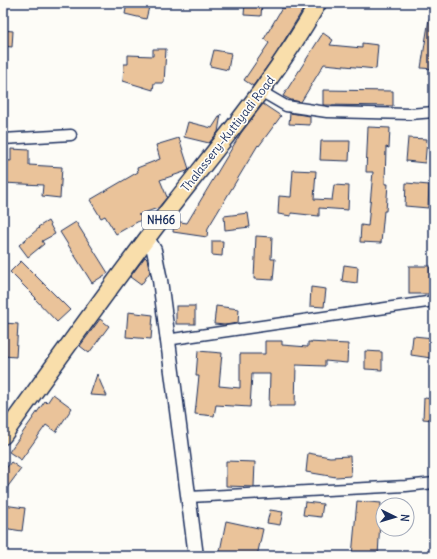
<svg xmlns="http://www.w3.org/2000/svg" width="437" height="559" font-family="Delius,sans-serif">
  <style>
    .building { fill: #eac39a; stroke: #1b2f5e }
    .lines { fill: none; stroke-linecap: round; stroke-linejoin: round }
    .street-casing { stroke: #1b2f5e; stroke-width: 13 }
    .secondary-casing { stroke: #1b2f5e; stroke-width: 17 }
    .primary-casing { stroke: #1b2f5e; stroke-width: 19 }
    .street { stroke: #fdfcf7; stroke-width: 10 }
    .secondary { stroke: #fdfcf7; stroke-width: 14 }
    .primary { stroke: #f9deab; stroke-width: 16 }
    .labels { text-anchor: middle; stroke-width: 3.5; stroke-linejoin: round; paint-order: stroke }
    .shield { fill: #fdfcf7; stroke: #5f6c8c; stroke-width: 1 }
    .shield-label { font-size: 11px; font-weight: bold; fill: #1b2f5e }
    .street-label { font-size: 12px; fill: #1b2f5e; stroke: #fdfcf7 }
  </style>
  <rect width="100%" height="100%" fill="#fdfcf7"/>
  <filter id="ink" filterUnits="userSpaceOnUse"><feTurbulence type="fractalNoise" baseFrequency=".025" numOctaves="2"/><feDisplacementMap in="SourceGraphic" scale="8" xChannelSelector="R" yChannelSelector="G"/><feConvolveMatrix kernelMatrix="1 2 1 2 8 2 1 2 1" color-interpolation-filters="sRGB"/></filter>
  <g filter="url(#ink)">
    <g class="building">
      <path d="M127 3H150L146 19 125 14Z"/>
      <path d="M245 3H262L261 16 244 15Z"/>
      <path d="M288 3H307L276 54 253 86 244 80 269 43 264 39 282 8 284 9Z"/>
      <path d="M429 19H434V69L421 68Z"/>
      <path d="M3 30 13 31 12 47 3 46Z"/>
      <path d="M323 33 333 40 330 45 362 48V43L378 45 376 69 324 64 301 102 291 100 283 96Z"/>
      <path d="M153 49H166L164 83H154L153 90 123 81 124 64H128V55L153 56Z"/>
      <path d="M214 50 231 53 228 70 210 66Z"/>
      <path d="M323 90 393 91V106L323 105Z"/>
      <path d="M263 104 281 116 259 146 258 145 208 228 207 237 173 232 174 221 187 223 241 133Z"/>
      <path d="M290 113 310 116V125L289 124Z"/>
      <path d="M221 114 218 132 209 143 184 137 188 122 212 128Z"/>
      <path d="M368 127 390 128 389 148 386 147 385 184H388L386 211H384L381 243 360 242 361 225 368 226 373 172H366Z"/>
      <path d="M179 138 189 169 187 171 160 180 167 197 158 208 138 215 146 217 116 234 105 216 101 218 90 200 138 172 137 168 160 159 156 145Z"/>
      <path d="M408 138 427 139 425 163 406 161Z"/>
      <path d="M321 141H350L349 161 320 160Z"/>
      <path d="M11 149 29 150V165L62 167 60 198 42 196 43 185 3 183V160L11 161Z"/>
      <path d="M293 170 316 171 314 199 332 200 334 185 349 186 348 210 319 208V216L291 213V216L278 214 279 196 291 197Z"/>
      <path d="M406 183 429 185 428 208 405 206Z"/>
      <path d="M248 213 250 227 225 230 224 216Z"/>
      <path d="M48 221 55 234 42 241 44 244 28 257 19 245 39 228 38 227Z"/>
      <path d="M76 222 108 273 92 283 60 232Z"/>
      <path d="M256 236 272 237 271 259H275L273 280 254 279Z"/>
      <path d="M212 241H223L222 256 212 255Z"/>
      <path d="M145 257 147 259 150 272 141 285 130 277Z"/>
      <path d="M21 261 70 310 57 322 35 299 36 298 10 272Z"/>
      <path d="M344 265 358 267 357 283 342 281Z"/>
      <rect x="409" y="266" width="21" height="28"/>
      <path d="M311 287 326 289 324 307 310 306Z"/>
      <rect x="176" y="306" width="19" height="18"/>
      <path d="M216 306 239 309 238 323 225 325 214 324Z"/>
      <path d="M128 312 153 315 151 339 126 337Z"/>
      <path d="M100 319 109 326 89 353 80 346Z"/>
      <path d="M3 323 18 324 16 357 3 356Z"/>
      <path d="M413 336 434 338 431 358 411 355Z"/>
      <path d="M265 341H282V345L308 347V342L348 344 347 363 325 361V366L296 365 295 406H269L270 374H252L250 407 216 405 214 416 195 414 199 376H196L198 351 222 353 219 386 240 388V354H265Z"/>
      <path d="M365 351 382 352V370L365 369Z"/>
      <path d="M97 374 102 386 107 396 90 395Z"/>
      <path d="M53 394 72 408 56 432 46 425 21 460 9 452 45 401 47 403Z"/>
      <path d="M424 398 434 399V420L423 419Z"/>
      <path d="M308 453 330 457 350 456 351 476 336 477 306 472Z"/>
      <path d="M226 461 255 462 254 487 226 486Z"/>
      <path d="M11 462 21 469 3 493V472Z"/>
      <path d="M357 501 381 503 378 556H352Z"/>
      <path d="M305 502 323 504 321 517 303 515Z"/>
      <path d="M4 505 25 508 22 531 3 528Z"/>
      <path d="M270 510 283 512 280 525 267 523Z"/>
      <path d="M226 521 263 529 257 556H219Z"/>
    </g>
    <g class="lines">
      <defs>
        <g id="street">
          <path d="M262 92 286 106 327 112 410 114 434 112"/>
          <path d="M3 139 71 135"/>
          <path d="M166 340 434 301"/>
          <path d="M189 497 406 486 434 483"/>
        </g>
        <path id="secondary" d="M147 238 154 250 160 280 196 556"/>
        <path id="primary" d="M3 436C56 362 109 288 164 216 218 146 275 80 318 3"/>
      </defs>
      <use href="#street" class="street-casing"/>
      <use href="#secondary" class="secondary-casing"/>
      <use href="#primary" class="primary-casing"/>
      <use href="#street" class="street"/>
      <use href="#secondary" class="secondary"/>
      <use href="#primary" class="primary"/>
    </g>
  </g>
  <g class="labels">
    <rect class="shield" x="142" y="211" width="38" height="18" rx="3"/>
    <g class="shield-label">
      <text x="161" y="224">NH66</text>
    </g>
    <g class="street-label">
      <text transform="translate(228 134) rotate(-52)" y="4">Thalassery-Kuttiyadi Road</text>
    </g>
  </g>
  <rect width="437" height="559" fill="none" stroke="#fdfcf7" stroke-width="16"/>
  <rect x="8" y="8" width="421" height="543" fill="none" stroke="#1b2f5e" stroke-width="1.5" filter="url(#ink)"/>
  <g transform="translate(395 517) rotate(95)"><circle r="19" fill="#fdfcf7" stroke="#a3aaba"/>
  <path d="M0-3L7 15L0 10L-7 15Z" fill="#1b2f5e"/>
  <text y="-6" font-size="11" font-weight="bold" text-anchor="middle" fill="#1b2f5e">N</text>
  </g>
</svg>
